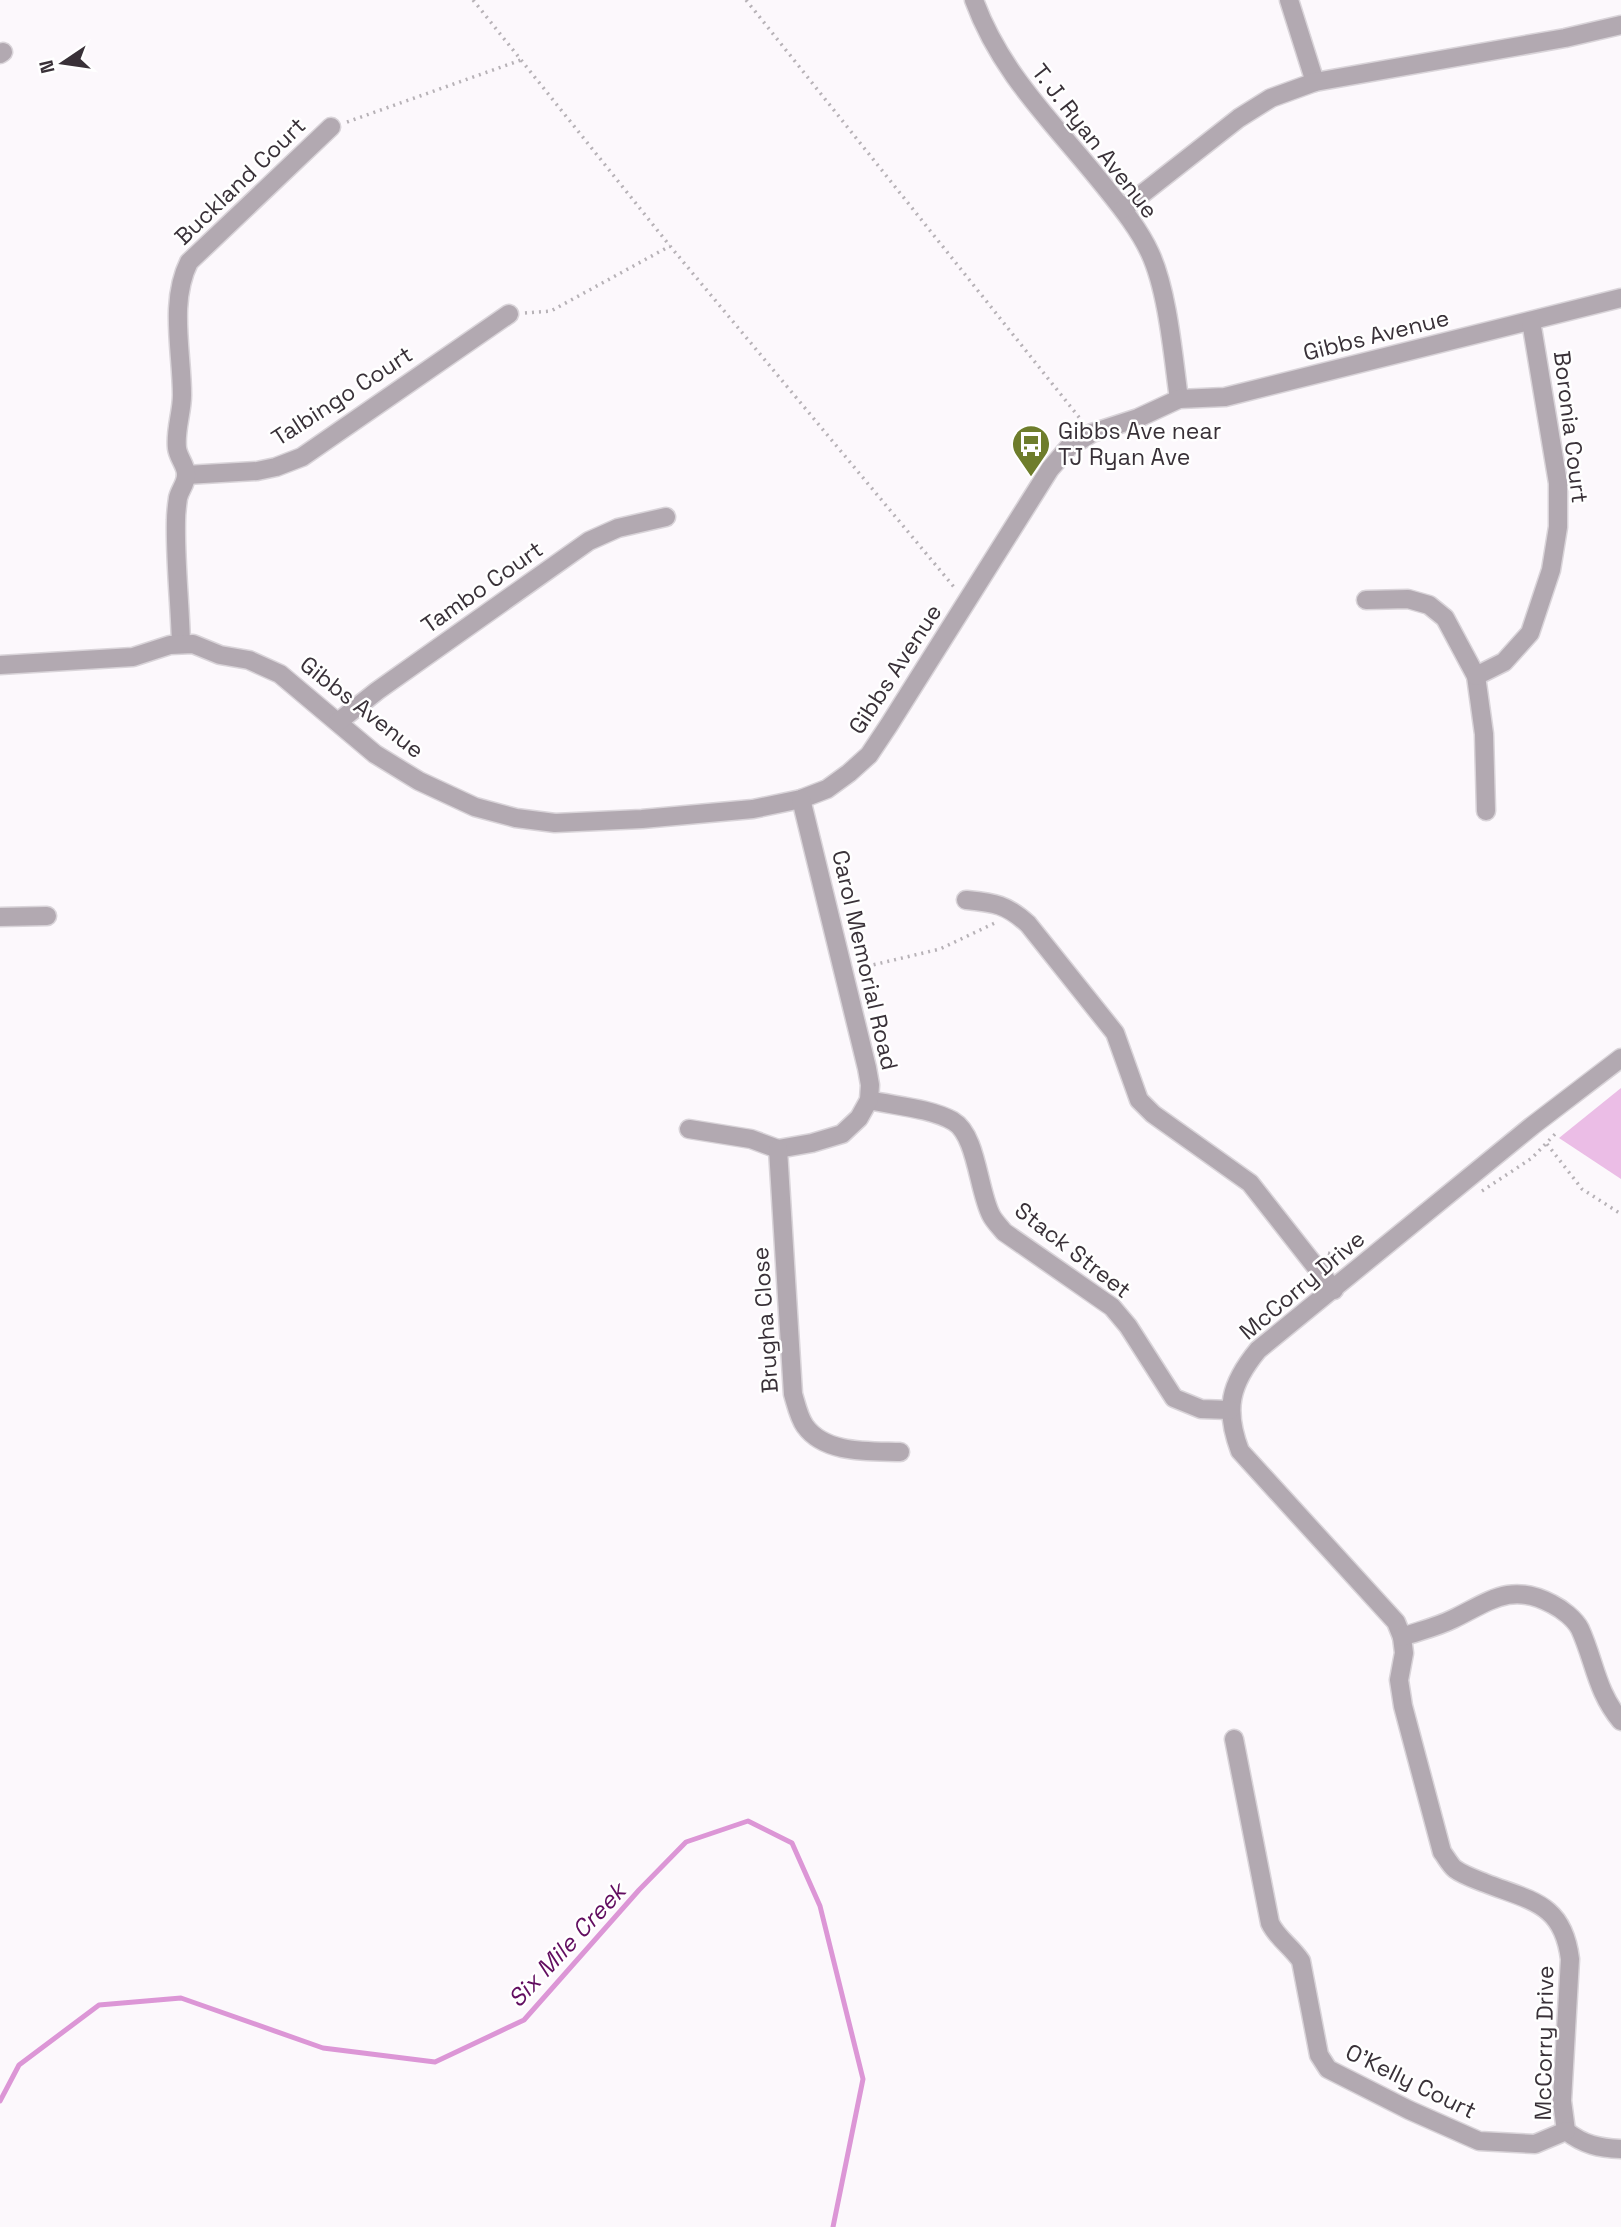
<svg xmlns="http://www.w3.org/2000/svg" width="1621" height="2227" font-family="'Space Grotesk',sans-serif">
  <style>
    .green { fill: #ebbde6 }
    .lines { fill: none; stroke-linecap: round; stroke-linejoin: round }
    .stream { stroke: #dc96d6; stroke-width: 5 }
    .minor-casing { stroke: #d9d4d9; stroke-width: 21 }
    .path { stroke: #b7b2b7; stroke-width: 3.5; stroke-dasharray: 2 5; stroke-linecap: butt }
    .minor { stroke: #b2a9b1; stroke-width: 18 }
    .labels { text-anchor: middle; stroke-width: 5; stroke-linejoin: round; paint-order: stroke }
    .street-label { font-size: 23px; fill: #393138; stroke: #fff }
    .poi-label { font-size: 23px; fill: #393138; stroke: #fff; text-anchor: start }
    .water-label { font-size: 24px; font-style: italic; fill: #620d60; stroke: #fff }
  </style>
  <rect width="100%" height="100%" fill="#fcf8fc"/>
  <path class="green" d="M1621 1088V1179L1559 1138Z"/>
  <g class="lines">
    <path class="stream" d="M0 2101 19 2065 99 2005 181 1998 323 2048 435 2062 524 2020 639 1890 686 1842 748 1821 792 1843 820 1906 863 2079 833 2227"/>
    <defs>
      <g id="minor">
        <path d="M974 0C1001 75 1056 125 1105 187 1121 207 1139 229 1150 253 1168 292 1173 356 1179 399"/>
        <path d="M1289 0 1315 82"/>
        <path d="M0 54 3 52"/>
        <path d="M1123 209 1239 118 1271 98 1315 82 1565 38 1621 25"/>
        <path d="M186 475 257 471 276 467 302 457 509 314"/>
        <path d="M1366 600 1408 599 1429 605 1445 618 1476 676 1484 734 1486 811"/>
        <path d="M181 644C180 603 175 561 176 520 176 513 177 505 178 498 180 489 187 483 186 473 185 464 178 457 177 448 175 430 182 413 182 395 182 352 169 302 189 262L331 127"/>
        <path d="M0 665 133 657 170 645 193 644 220 655 249 660 280 674 375 754 419 781 475 807 516 818 555 823 642 819 753 809 801 799 827 789 849 773 869 755 889 725 1050 469 1069 447 1092 433 1138 418 1179 399 1225 397 1621 298"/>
        <path d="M1476 676 1504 662 1530 633 1551 570 1558 527V483L1531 321"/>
        <path d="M338 722 377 691 589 541 618 528 666 517"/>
        <path d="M966 900C995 903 1006 904 1028 924L1115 1033 1139 1100 1153 1114 1250 1183 1334 1290"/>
        <path d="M0 917 47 916"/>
        <path d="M1621 1058 1532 1126 1258 1350C1230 1384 1224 1409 1240 1451L1396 1622 1402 1637 1404 1653 1399 1680 1403 1706 1442 1852C1446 1857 1450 1865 1455 1869 1463 1875 1475 1879 1485 1883 1531 1901 1563 1903 1570 1959L1562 2101 1566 2131C1584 2145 1599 2148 1621 2149"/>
        <path d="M869 1100C896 1106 929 1108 953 1121 977 1135 978 1190 991 1215 994 1221 1000 1227 1004 1232L1112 1307 1128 1326 1174 1398 1201 1409 1230 1410"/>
        <path d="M689 1129 751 1139 778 1149 812 1143 842 1134 859 1118 869 1100 870 1085 867 1068 801 799"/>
        <path d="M778 1149 793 1394C796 1404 799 1418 805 1426 825 1454 869 1451 900 1452"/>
        <path d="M1402 1637C1419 1631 1437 1627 1453 1619 1490 1601 1511 1582 1552 1604 1562 1609 1575 1619 1580 1629 1595 1662 1596 1691 1621 1721"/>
        <path d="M1234 1739 1270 1923C1277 1938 1292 1947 1301 1961L1319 2055 1328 2069 1409 2110 1479 2141 1535 2144 1566 2131"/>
      </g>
    </defs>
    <use href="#minor" class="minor-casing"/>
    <g class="path">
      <path d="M473 0 670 246 954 587"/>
      <path d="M746 0 1082 421"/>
      <path d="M347 122 521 60"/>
      <path d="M525 313 551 311 670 246"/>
      <path d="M860 968 940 949 997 922"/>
      <path d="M1547 1144 1582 1189 1621 1214"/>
      <path d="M1482 1191 1532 1158 1558 1131"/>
      <path d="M1328 1253 1338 1256 1345 1254"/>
    </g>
    <use href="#minor" class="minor"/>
  </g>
  <defs>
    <symbol id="bus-pin" viewBox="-11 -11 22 30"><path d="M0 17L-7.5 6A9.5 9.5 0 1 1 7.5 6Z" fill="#6e7d2c" stroke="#fff"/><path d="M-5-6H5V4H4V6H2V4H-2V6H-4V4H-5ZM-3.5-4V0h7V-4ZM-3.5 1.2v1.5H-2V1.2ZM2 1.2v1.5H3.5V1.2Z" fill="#fff"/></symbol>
  </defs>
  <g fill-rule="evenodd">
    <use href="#bus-pin" x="1009" y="422" width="44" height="60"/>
  </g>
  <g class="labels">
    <g class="street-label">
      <text transform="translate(1095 141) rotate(52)" y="8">T. J. Ryan Avenue</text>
      <text transform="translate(240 181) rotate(-44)" y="8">Buckland Court</text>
      <text transform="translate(1376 335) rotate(-14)" y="8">Gibbs Avenue</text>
      <text transform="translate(342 396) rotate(-33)" y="8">Talbingo Court</text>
      <text transform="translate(1571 427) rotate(83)" y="8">Boronia Court</text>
      <text transform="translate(482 587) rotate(-35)" y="8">Tambo Court</text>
      <text transform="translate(895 669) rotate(-57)" y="8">Gibbs Avenue</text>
      <text transform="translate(362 707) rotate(38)" y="8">Gibbs Avenue</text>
      <text transform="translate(865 960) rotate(77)" y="8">Carol Memorial Road</text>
      <text transform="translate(1073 1250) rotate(38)" y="8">Stack Street</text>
      <text transform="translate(1302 1285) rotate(-40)" y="8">McCorry Drive</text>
      <text transform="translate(765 1320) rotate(-94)" y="8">Brugha Close</text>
      <text transform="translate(1544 2043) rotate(-89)" y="8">McCorry Drive</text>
      <text transform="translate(1411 2081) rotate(26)" y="8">O'Kelly Court</text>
    </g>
    <g class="poi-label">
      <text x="1058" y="439">Gibbs Ave near<tspan x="1058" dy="26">TJ Ryan Ave</tspan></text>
    </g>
    <g class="water-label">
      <text transform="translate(567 1945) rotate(-47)" y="8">Six Mile Creek</text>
    </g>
  </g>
  <g transform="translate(63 63) rotate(257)" stroke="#ffffff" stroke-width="5" paint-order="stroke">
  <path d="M0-5L12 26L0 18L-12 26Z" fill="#393138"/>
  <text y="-10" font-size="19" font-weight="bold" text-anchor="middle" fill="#393138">N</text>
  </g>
</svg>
